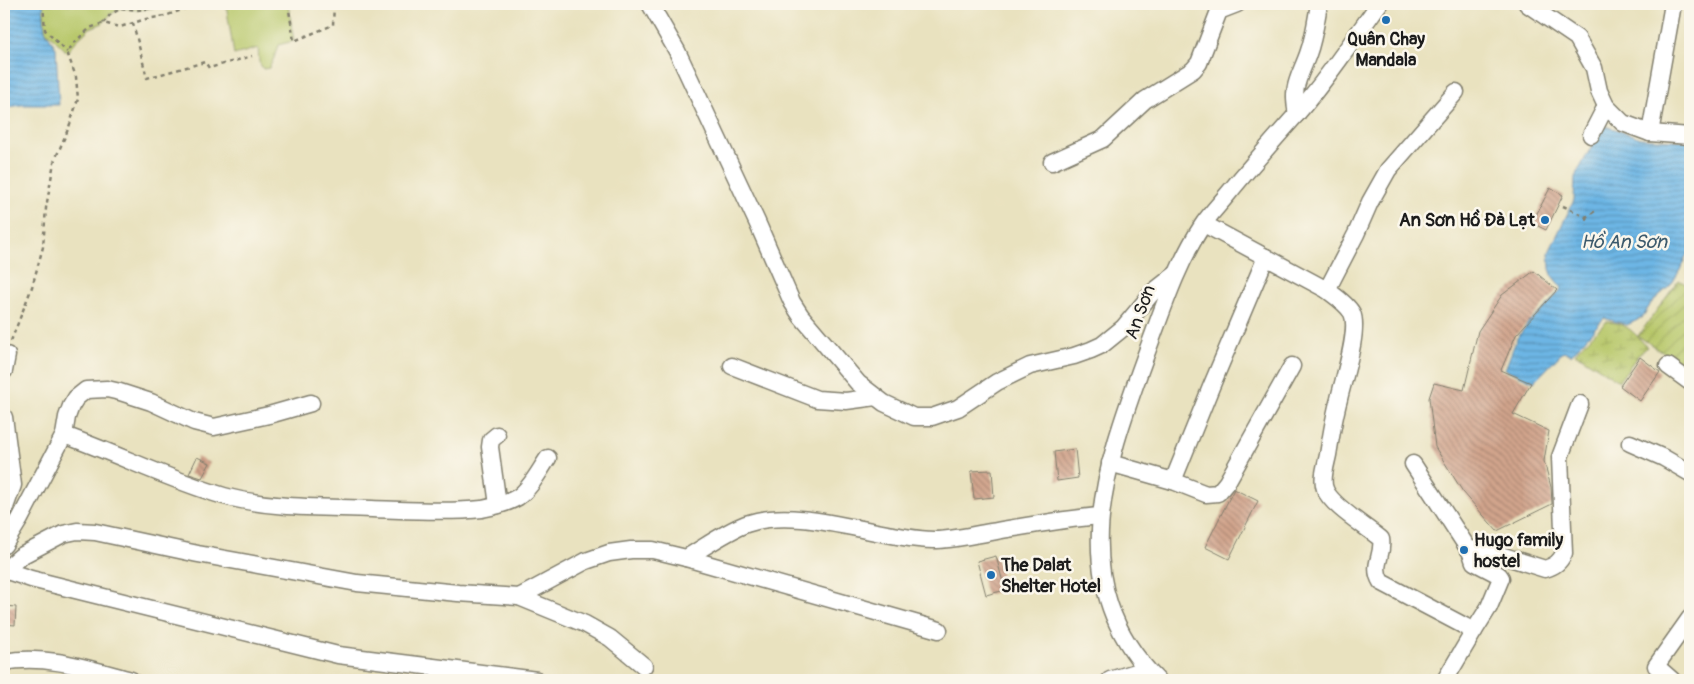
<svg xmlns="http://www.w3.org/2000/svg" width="1694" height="684" font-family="Pangolin,sans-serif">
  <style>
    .grass { fill: #b7c769; stroke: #6a7242 }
    .wetland { fill: url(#wetland-marsh); stroke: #6a7242 }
    .garden { fill: url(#garden-furrows); stroke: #6a7242 }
    .water { fill: url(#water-rules); stroke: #446980 }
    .building { fill: url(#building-back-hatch) }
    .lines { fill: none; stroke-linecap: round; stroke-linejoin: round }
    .minor-casing { stroke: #827f6e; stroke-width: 19 }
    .path { stroke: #827f6e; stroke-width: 2.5; stroke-dasharray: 4 4; stroke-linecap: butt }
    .minor { stroke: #fff; stroke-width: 16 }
    .poi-dot { fill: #1f6fb2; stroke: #fbf7ec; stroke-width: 2 }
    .labels { text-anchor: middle; stroke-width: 5; stroke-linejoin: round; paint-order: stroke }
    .poi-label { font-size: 18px; font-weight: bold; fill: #1c1c1c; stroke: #fbf7ec; text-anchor: start }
    .street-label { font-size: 18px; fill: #1c1c1c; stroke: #fbf7ec }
    .water-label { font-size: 19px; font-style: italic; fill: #3c5a6c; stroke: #fbf7ec }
  </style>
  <defs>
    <pattern id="wetland-marsh" width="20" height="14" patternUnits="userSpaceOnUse" patternTransform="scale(1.25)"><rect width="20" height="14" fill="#b7c769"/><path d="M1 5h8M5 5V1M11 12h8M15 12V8" fill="none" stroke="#9daa5a"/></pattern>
    <pattern id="garden-furrows" width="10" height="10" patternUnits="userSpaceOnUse" patternTransform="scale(1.25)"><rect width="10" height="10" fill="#b7c769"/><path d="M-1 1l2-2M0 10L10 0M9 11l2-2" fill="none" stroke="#9daa5a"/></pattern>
    <pattern id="water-rules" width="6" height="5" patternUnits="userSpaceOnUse" patternTransform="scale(1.25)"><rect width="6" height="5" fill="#6db6e5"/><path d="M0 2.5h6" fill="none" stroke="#5993b9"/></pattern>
    <pattern id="building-back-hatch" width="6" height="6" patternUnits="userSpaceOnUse" patternTransform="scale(1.25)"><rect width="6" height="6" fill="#d1a48c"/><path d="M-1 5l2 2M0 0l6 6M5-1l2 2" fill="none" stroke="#a98572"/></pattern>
  </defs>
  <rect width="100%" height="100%" fill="#fbf7ec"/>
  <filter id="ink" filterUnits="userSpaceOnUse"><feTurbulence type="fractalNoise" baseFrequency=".02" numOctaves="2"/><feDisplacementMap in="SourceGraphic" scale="10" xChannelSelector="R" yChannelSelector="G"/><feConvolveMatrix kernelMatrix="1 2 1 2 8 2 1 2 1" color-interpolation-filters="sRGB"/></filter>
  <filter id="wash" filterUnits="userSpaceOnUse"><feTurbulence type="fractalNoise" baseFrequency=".0096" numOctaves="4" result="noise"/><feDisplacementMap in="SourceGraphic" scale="20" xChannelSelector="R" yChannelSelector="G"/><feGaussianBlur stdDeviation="1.12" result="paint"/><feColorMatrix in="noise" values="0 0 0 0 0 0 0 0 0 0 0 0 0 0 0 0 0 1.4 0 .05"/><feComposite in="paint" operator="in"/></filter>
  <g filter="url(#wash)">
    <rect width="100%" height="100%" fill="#e9e2bf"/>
    <g class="grass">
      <path d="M43 4H155L153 8 137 10 121 8 110 15 103 23 90 28 76 41 67 52 45 30Z"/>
      <path d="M226 4H288L294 41 278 45 274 58 269 68 263 69 259 62 258 48 234 55Z"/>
    </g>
    <path class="wetland" d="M1606 322C1627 322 1634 333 1647 347L1639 354 1619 381 1575 353Z"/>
    <path class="garden" d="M1679 280 1690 287V370L1638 336Z"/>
    <g class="water">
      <path d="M4 4H43L45 30 56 48 59 105H21L4 108Z"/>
      <path d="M1603 125 1641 138 1690 141V252L1686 256 1680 270 1671 285 1652 302 1642 318 1627 325 1604 318 1571 355 1564 351 1534 382 1505 369 1517 338 1530 321 1545 308 1562 288 1553 277 1550 269 1549 252 1574 200 1575 177Z"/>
    </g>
    <g id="blocks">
      <g class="building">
        <path d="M1550 188 1563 195 1546 230 1532 223Z"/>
        <path d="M1534 271 1557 290 1516 335 1501 370 1531 383 1513 414 1549 431 1544 461 1551 487 1552 504 1497 531 1463 492 1435 447 1429 398 1434 383 1464 390 1478 331 1502 295Z"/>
        <path d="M1640 357 1660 372 1640 401 1620 386Z"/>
        <path d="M1075 449 1078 478 1057 481 1054 452Z"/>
        <path d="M197 457 210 463 202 478 189 474Z"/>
        <path d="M992 470 994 497 974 499 971 471Z"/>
        <path d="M1234 489 1258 501 1229 559 1205 547Z"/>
        <path d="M996 556 1005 590 986 595 977 561Z"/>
        <path d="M4 606 16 607 15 625 4 624Z"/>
      </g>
    </g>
  </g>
  <g filter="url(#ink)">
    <use href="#blocks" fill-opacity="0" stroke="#827f6e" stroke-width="1"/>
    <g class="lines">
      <defs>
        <g id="minor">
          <path d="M650 4 677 51 757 222 792 302 801 316 858 383 884 403 914 417H932L958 408 997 382 1030 366 1074 356 1091 350 1102 345 1123 328 1153 292 1176 274"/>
          <path d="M1527 4 1577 38 1594 68 1599 91 1606 106 1623 123 1650 133 1690 136"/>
          <path d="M1297 114C1291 86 1299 79 1308 54 1314 38 1316 21 1319 4"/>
          <path d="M1650 133 1673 4"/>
          <path d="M1591 135 1606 106"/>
          <path d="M1052 162 1103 139 1145 100 1193 70 1199 63 1219 11 1237 4"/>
          <path d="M1204 224 1327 290 1356 234 1370 202 1388 170 1456 92"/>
          <path d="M1327 290C1335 296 1347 304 1352 313 1360 330 1343 380 1339 399 1334 417 1331 436 1328 455 1326 465 1321 479 1325 489 1330 505 1367 527 1381 539 1384 556 1371 565 1381 582L1474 631 1445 680"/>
          <path d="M732 366 817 399 846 401 876 397"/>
          <path d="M1668 366 1690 382"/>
          <path d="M4 371 7 355"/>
          <path d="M4 417 13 485 4 510"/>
          <path d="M64 435 67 417 71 406 76 398 86 390 107 389 120 392 151 402 194 422 214 427 269 415 311 403"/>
          <path d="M497 435 491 440 490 447 498 505"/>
          <path d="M1630 443 1664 458 1690 473"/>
          <path d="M1110 463 1173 481 1206 494 1218 493 1227 482 1292 366"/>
          <path d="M1413 464 1471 553"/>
          <path d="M1173 481 1211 387 1266 257"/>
          <path d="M4 545 20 519 64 435C118 454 169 480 224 496 272 509 322 507 372 509 406 510 447 513 482 509 493 507 508 503 518 497 531 488 539 471 548 458"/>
          <path d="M686 558 939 630"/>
          <path d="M4 570 31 579 338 655 537 680"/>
          <path d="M5 570 21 556 63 534 77 531 95 532 198 554 357 583 458 593 519 597 586 561 609 553 631 550H653L686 558C705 547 725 532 746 524 799 505 878 539 934 540 953 540 972 535 991 532 1027 526 1063 519 1100 516"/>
          <path d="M519 597 585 624 610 638 644 666"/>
          <path d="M1474 631 1489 607 1501 578 1499 575 1474 562 1471 553 1478 548 1545 569C1555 566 1560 562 1564 553L1560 457 1580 404"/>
          <path d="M4 662C47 654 89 669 131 680"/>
          <path d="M1110 680 1146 669"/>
          <path d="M1157 680C1062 584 1105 467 1145 357 1162 312 1176 266 1202 226 1209 215 1219 205 1227 195 1249 168 1272 142 1295 116 1326 81 1352 41 1379 4"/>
          <path d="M1672 680 1656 666 1690 618"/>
        </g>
      </defs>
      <use href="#minor" class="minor-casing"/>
      <g class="path">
        <path d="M43 4 45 30 67 52"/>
        <path d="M118 4 121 8"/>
        <path d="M288 4 294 41 333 25 334 4"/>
        <path d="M103 23 110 15 121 8 137 10 153 8 155 4"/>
        <path d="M133 23 147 78 205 62 209 68 252 56"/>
        <path d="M1563 206 1586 217 1595 211"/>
        <path d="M1586 217 1587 226"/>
        <path d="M11 341 32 287 43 247 46 208 54 162 69 127 78 99 76 77 67 52 76 41 90 28 103 23 120 27 146 19 165 16 198 4"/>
      </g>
      <use href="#minor" class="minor"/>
    </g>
  </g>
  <g class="poi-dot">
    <circle cx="1386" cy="20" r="5"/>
    <circle cx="1545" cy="220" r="5"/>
    <circle cx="1464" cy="550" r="5"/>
    <circle cx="991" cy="575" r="5"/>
  </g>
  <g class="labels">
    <g class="poi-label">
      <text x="1386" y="45" text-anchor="middle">Quân Chay<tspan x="1386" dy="21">Mandala</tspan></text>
      <text x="1535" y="226" text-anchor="end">An Sơn Hồ Đà Lạt</text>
      <text x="1474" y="546">Hugo family<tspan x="1474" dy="21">hostel</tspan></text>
      <text x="1001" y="571">The Dalat<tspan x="1001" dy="21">Shelter Hotel</tspan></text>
    </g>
    <g class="street-label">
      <text transform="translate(1140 312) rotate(-70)" y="6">An Sơn</text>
    </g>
    <g class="water-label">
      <text x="1624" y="248">Hồ An Sơn</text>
    </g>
  </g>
  <rect width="1694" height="684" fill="none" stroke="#fbf7ec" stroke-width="20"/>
</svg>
